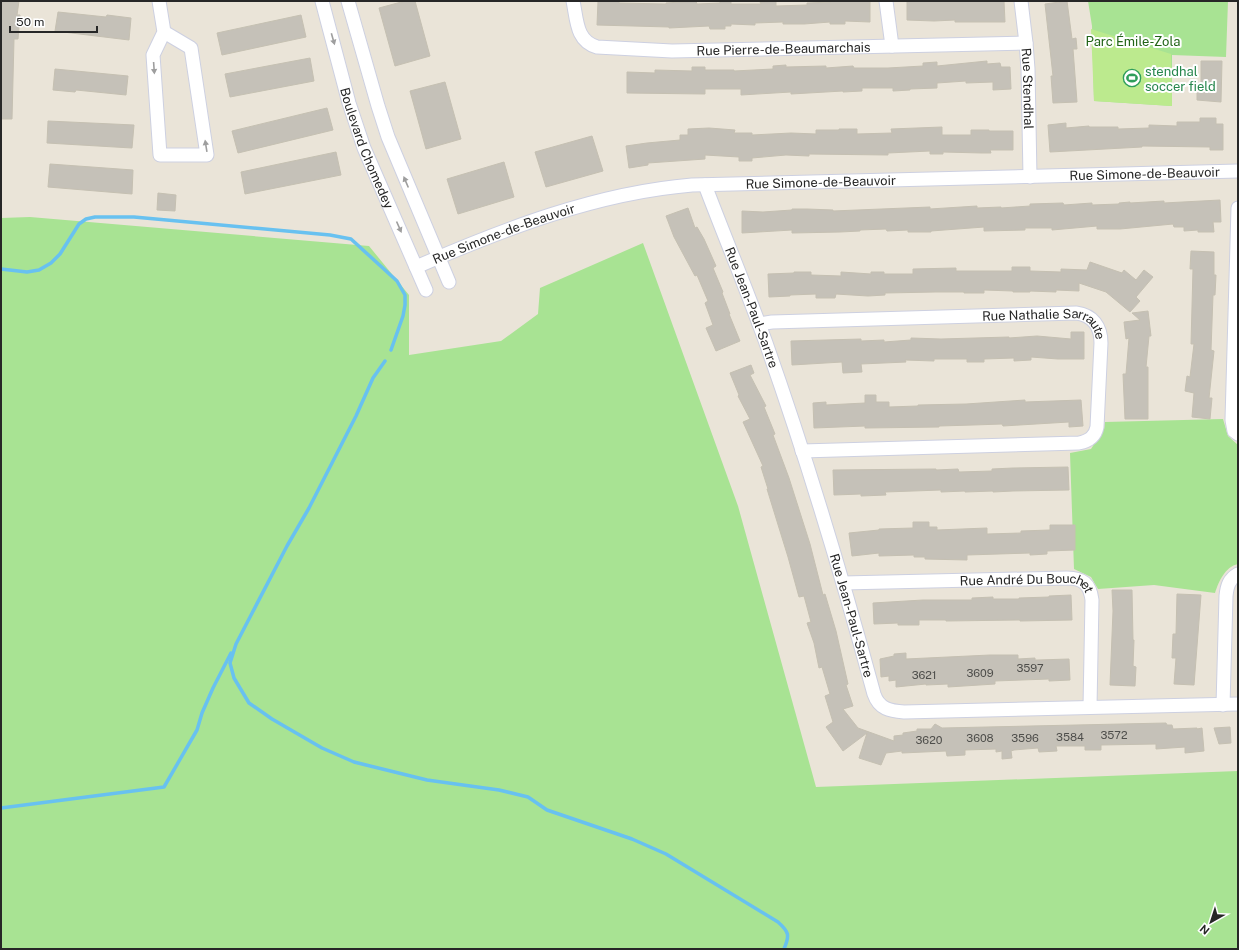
<svg xmlns="http://www.w3.org/2000/svg" width="1239" height="950" font-family="'Public Sans',sans-serif">
  <style>
    .green { fill: #a8e393 }
    .pitch { fill: #bcea8e }
    .lines { fill: none; stroke-linecap: round; stroke-linejoin: round }
    .stream { stroke: #68c1f0; stroke-width: 3.5 }
    .building { fill: #c5c1b8; stroke: #c5c0b2 }
    .minor-casing { stroke: #cdd0e1; stroke-width: 15 }
    .minor { stroke: #fff; stroke-width: 13 }
    .oneway { fill: #9e9e9e }
    .labels { text-anchor: middle; stroke-width: 4; stroke-linejoin: round; paint-order: stroke }
    .number-label { font-size: 11px; fill: #4e4e4b }
    .park-label { font-size: 13px; fill: #226418; stroke: #fff }
    .street-label { font-size: 13px; fill: #272727; stroke: #fff }
    .leisure-label { font-size: 13px; fill: #27864d; stroke: #fff; text-anchor: start }
  </style>
  <rect width="100%" height="100%" fill="#eae4d8"/>
  <g class="green">
    <path d="M1088 1H1228L1226 57 1172 55V106L1094 101 1092 26Z"/>
    <path d="M30 217 369 246 409 295V355L501 341 538 314 540 288 643 243 738 506 816 787 1238 771V949H1V218Z"/>
    <path d="M1223 419 1228 436 1238 445V564C1225 567 1219 581 1215 593L1154 585 1098 589 1091 577 1074 569 1070 453 1091 449 1104 429 1105 422Z"/>
  </g>
  <path class="pitch" d="M1091 29 1171 54 1172 106 1094 101Z"/>
  <g class="lines">
    <g class="stream">
      <path d="M1 269 27 272 39 270 51 263 60 254 79 224 86 219 95 217H134L330 235 351 239 397 281 405 295V305L403 316 391 350"/>
      <path d="M385 361 373 378 356 416 309 508 287 546 236 644 230 663 234 678 249 703 272 719 322 748 354 762 427 780 499 790 528 797 547 810 632 839 666 854 778 922C789 932 790 935 784 949"/>
      <path d="M1 808 164 787 197 730 202 713 213 688 231 653"/>
    </g>
  </g>
  <g class="building">
    <path d="M1 1H19L17 15H20L18 39H14L12 119H1Z"/>
    <path d="M405 1H415L430 56 395 66 379 8Z"/>
    <path d="M598 1H619V3L666 4V3L696 1 697 4 720 3V1H731V4H761L760 2 776 1V6L807 5V3L831 2V1H870V22L845 21V24H830V22L804 24H783V22L755 23V25L731 24V26H725V29H710L709 26 669 28V27L597 25Z"/>
    <path d="M907 1H1004L1005 22H955V20L934 21 907 20Z"/>
    <path d="M1067 1 1072 39 1076 38 1077 49H1073L1077 102 1053 103 1051 76H1053L1045 4Z"/>
    <path d="M58 12 106 17 107 15 131 18 129 40 55 31Z"/>
    <path d="M301 15 306 37 222 55 217 33Z"/>
    <path d="M310 58 314 81 230 97 225 74Z"/>
    <path d="M987 61V64L1000 63 1001 67H1010L1011 89 993 90V82L966 83V81L937 83V88L910 89V90L893 91V88H862V91L843 92V91L791 94V92L741 95V89H705V94L627 93V72L655 73V70L692 71V67H705V70H734V71L773 69V66L786 65V67L826 66V68L853 66 854 68H888L923 66V63L937 62V66Z"/>
    <path d="M1201 61H1222L1221 102 1197 100V83H1201Z"/>
    <path d="M55 69 128 76 126 95 76 90 75 92 53 90Z"/>
    <path d="M445 82 461 139 426 149 410 91Z"/>
    <path d="M327 108 333 130 238 153 232 131Z"/>
    <path d="M1200 118H1216V124H1223V150H1210V147L1142 146V147L1050 152 1048 125 1066 123V128L1089 126V127H1118V129L1149 128V125L1177 126V122H1200Z"/>
    <path d="M48 121 134 125 132 148 47 143Z"/>
    <path d="M942 127V135H971V130H989V131H1013V150H990L991 153H982L943 152V154H930V151L888 153V155L809 154V156L786 155 752 158V161H739V157L705 155V159L648 163V165L629 168 626 146 647 143 680 140V135H688V129L709 128 735 130 734 133H752V135L791 133 816 134V130H839V129H857V134L892 133 891 129Z"/>
    <path d="M592 136 603 171 546 187 535 152Z"/>
    <path d="M336 152 341 175 245 194 241 172Z"/>
    <path d="M504 162 514 197 458 214 447 179Z"/>
    <path d="M50 164 133 170 132 194 48 187Z"/>
    <path d="M158 193 176 195 175 211 157 210Z"/>
    <path d="M1220 200 1221 222H1213L1214 232H1198V230L1184 231V227H1174L1173 224 1120 229H1097V226L1052 230V228H1025V230L984 231V227L931 231V232H908V230L887 231 886 229 860 230V231L840 232 792 233V230L742 233V211L763 212 792 210V209H807L833 210V211L930 207V209L977 206V208L1001 207V208L1030 206V204L1063 203 1064 205 1092 203V205L1119 204V203L1130 202V203L1164 201V203Z"/>
    <path d="M688 208 695 228 697 227 704 239 716 266 713 268 723 292 722 293 730 314H729L740 341 716 351 706 328 713 325 705 303 708 301 697 275 695 276 674 237 666 216Z"/>
    <path d="M1191 251 1214 252V275H1216L1215 295H1213L1211 350 1214 351 1209 398H1212L1210 419 1192 417 1194 393 1185 391 1187 376 1190 377 1194 344H1191L1193 269H1190Z"/>
    <path d="M1090 262 1122 273 1124 270 1136 280 1144 270 1153 277 1136 297 1140 301 1130 312 1106 292 1079 283V291L1056 290V292L1030 291V292H1013V291L984 290V293H964V292H935L885 293V295L868 296 836 294 835 298H816V294L790 295V296L769 297 768 274 794 273V272H811V275L841 276V272L871 274V272H884V274H913V269L956 268V271H1012V267H1030V271L1061 272V269L1087 270Z"/>
    <path d="M1148 311 1151 336H1149L1146 367H1148V419H1125L1123 374H1126L1129 338 1126 339 1124 322 1140 320 1132 313Z"/>
    <path d="M1071 332H1084V359H1058L1031 357V360L1014 361V358L984 359V362H967V359H934V361L905 360 906 362 861 364 862 372 843 373 842 362 792 365 791 341 861 339V341L884 340V342L911 340V338L941 339 1009 337V338L1037 336 1071 339Z"/>
    <path d="M751 365 754 373 750 375 766 406 764 407 775 434 773 435 789 478 810 544 823 595 825 594 836 631 848 684 846 685 853 706 843 709 858 728 894 741V736L903 735V733L917 731V729H931L935 724 942 728 1166 723 1167 725H1172L1173 729 1197 728V729L1202 728 1204 751 1185 753V747L1156 749V744L1101 745V750H1085V746H1056L1057 751 1039 752 1038 748 1014 750 1011 751 1012 758 1002 759V751L996 752V749L965 750V755L947 756 946 751 902 753V751L886 753 881 765 859 758 867 733 843 751 826 727 833 722 825 696 830 694 822 667 819 668 814 643 807 623 811 622 804 596 799 597 788 557 767 489H768L761 467 763 466 743 422 750 419 738 396 739 395 730 373Z"/>
    <path d="M865 395H876V402H889V407L918 406V405L966 404 1025 400V402L1081 400 1083 426 1069 427V422L1003 426 1002 424 973 425 939 426V427L865 428V426L814 428 813 403 826 402V405L865 403Z"/>
    <path d="M1068 467 1069 490 1013 491 993 492V491L965 492V491L941 492V490L885 492 886 495 861 496V494L834 495 833 470 936 469V470L958 469 959 472 992 471V469L1013 468Z"/>
    <path d="M913 522H929V527H937V530L987 528V534L1021 533V531L1050 530V525H1075V550L1047 551V554L1030 555V553L967 555V560L925 559V557H914V555L879 556V553L852 556 849 533 879 530V529L913 528Z"/>
    <path d="M1112 590H1132L1133 640H1134L1133 666 1136 667 1135 686 1110 685 1113 611Z"/>
    <path d="M1177 594 1201 595 1194 685 1174 684 1176 658H1172L1173 634H1176Z"/>
    <path d="M1071 595 1072 620 1020 621V620L946 621V620H919V625H898V623L874 624 873 603 923 600H972V598L993 597V599H1019V598L1049 597V596Z"/>
    <path d="M906 653V659L990 655H1018V659L1035 658V660H1038L1069 659 1070 680 1049 681V679L995 681V684L948 687V684L926 685V684L896 687V680L889 681V676L881 677 880 659 894 656V654Z"/>
    <path d="M1230 727 1231 743 1219 744 1214 728Z"/>
  </g>
  <g class="lines">
    <defs>
      <g id="minor">
        <path d="M159 1 164 32 153 55 160 155H207L191 48 164 32"/>
        <path id="s1" d="M322 1 349 103 364 148 426 290"/>
        <path d="M348 1 378 106 388 137 449 282"/>
        <path id="s2" d="M573 1C577 20 576 41 597 47L672 51 1026 43"/>
        <path d="M886 1 892 46"/>
        <path id="s3" d="M1021 1 1026 43 1028 69 1030 177"/>
        <path id="s4" d="M705 185C725 238 747 290 766 343 807 459 842 576 874 694 879 709 890 711 904 712L1238 704"/>
        <path d="M1238 208 1232 420 1234 431 1238 434"/>
        <path id="s5" d="M416 267C504 229 596 193 692 185L1238 171"/>
        <path id="s6" d="M759 324 772 322 1076 313C1093 315 1101 327 1101 343L1097 427C1095 437 1089 441 1079 443L802 451"/>
        <path id="s7" d="M843 583 1067 578C1083 578 1090 584 1092 600L1090 707"/>
        <path d="M1223 705 1226 596C1227 586 1229 579 1238 574"/>
      </g>
    </defs>
    <use href="#minor" class="minor-casing"/>
    <use href="#minor" class="minor"/>
  </g>
  <defs><path id="oneway-solid" d="M-6-.8H1V-3.2L6.5 0L1 3.2V.8H-6Z"/></defs>
  <g class="oneway">
    <use href="#oneway-solid" transform="translate(333 39) rotate(74)"/>
    <use href="#oneway-solid" transform="translate(154 68) rotate(86)"/>
    <use href="#oneway-solid" transform="translate(206 146) rotate(-99)"/>
    <use href="#oneway-solid" transform="translate(406 182) rotate(-113)"/>
    <use href="#oneway-solid" transform="translate(399 227) rotate(66)"/>
  </g>
  <defs>
    <symbol id="stadium-ring" viewBox="-11 -11 22 22"><circle r="9.5" fill="#fff" stroke="#2e9e5b" stroke-width="1.5"/><path d="M0-5a6.5 5 0 1 0 0 10a6.5 5 0 1 0 0-10ZM-3.5-1.8h7v3.6h-7Z" fill="#2e9e5b"/></symbol>
  </defs>
  <g fill-rule="evenodd">
    <use href="#stadium-ring" x="1122" y="68" width="20" height="20"/>
  </g>
  <g class="labels">
    <g class="number-label">
      <text x="1030" y="672">3597</text>
      <text x="980" y="677">3609</text>
      <text x="924" y="679">3621</text>
      <text x="1114" y="739">3572</text>
      <text x="1070" y="741">3584</text>
      <text x="980" y="742">3608</text>
      <text x="1025" y="742">3596</text>
      <text x="929" y="744">3620</text>
    </g>
    <g class="park-label">
      <text x="1133" y="46">Parc Émile-Zola</text>
    </g>
    <g class="street-label">
      <text dy="5" stroke="none"><textPath href="#s2" startOffset="242">Rue Pierre-de-Beaumarchais</textPath></text>
      <text dy="5" stroke="none"><textPath href="#s3" startOffset="88">Rue Stendhal</textPath></text>
      <text dy="5" stroke="none"><textPath href="#s1" startOffset="154">Boulevard Chomedey</textPath></text>
      <text dy="5" stroke="none"><textPath href="#s5" startOffset="742">Rue Simone-de-Beauvoir</textPath></text>
      <text dy="5" stroke="none"><textPath href="#s5" startOffset="418">Rue Simone-de-Beauvoir</textPath></text>
      <text dy="5" stroke="none"><textPath href="#s5" startOffset="94">Rue Simone-de-Beauvoir</textPath></text>
      <text dy="5" stroke="none"><textPath href="#s4" startOffset="131">Rue Jean-Paul-Sartre</textPath></text>
      <text dy="5" stroke="none"><textPath href="#s6" startOffset="290">Rue Nathalie Sarraute</textPath></text>
      <text dy="5" stroke="none"><textPath href="#s7" startOffset="185">Rue André Du Bouchet</textPath></text>
      <text dy="5" stroke="none"><textPath href="#s4" startOffset="455">Rue Jean-Paul-Sartre</textPath></text>
    </g>
    <g class="leisure-label">
      <text x="1145" y="76">stendhal<tspan x="1145" dy="15">soccer field</tspan></text>
    </g>
  </g>
  <rect width="1239" height="950" fill="none" stroke="#272727" stroke-width="4"/>
  <g transform="translate(1211 922) rotate(219)" stroke="#ffffff" stroke-width="3" paint-order="stroke">
  <path d="M0-3L7 15L0 10L-7 15Z" fill="#272727"/>
  <text y="-6" font-size="11" font-weight="bold" text-anchor="middle" fill="#272727">N</text>
  </g>
  <path d="M10 26v6h87v-6" fill="none" stroke="#272727" stroke-width="2"/>
  <text x="16" y="26" font-size="12" fill="#272727" stroke="#ffffff" stroke-width="3" paint-order="stroke">50 m</text>
</svg>
